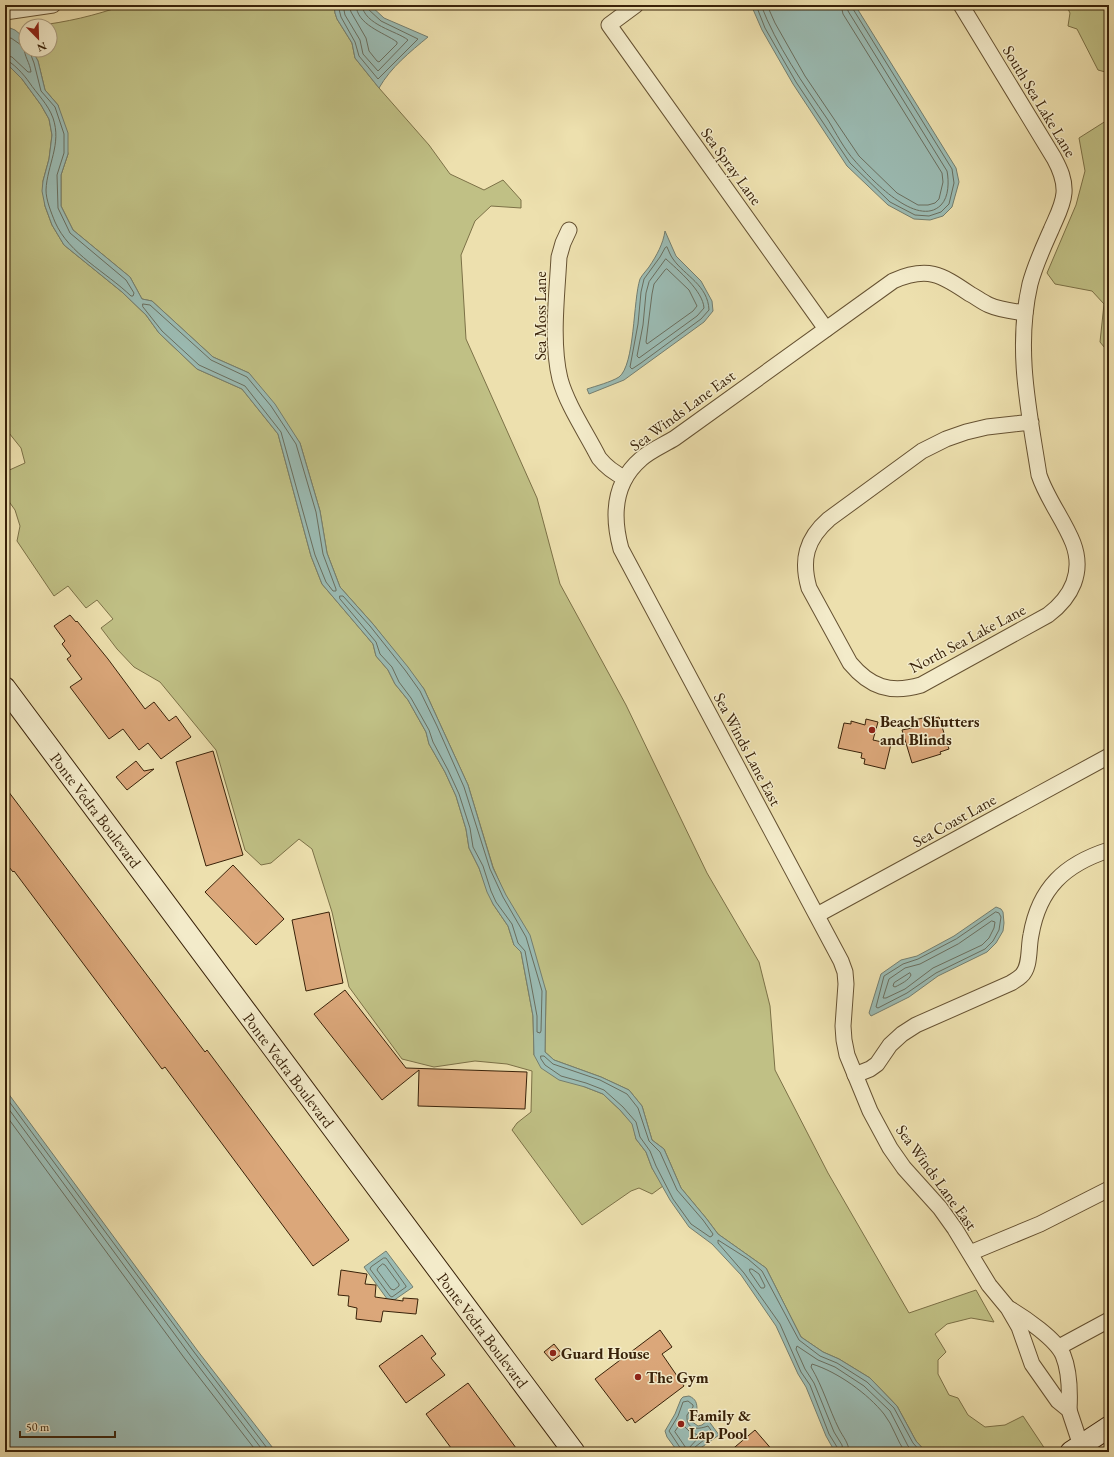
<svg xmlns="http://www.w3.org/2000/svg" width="1114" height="1457" font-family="'EB Garamond',serif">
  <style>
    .green { fill: #c0c085; stroke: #7c7147 }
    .water { fill: #9bbbb3; stroke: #747e6f }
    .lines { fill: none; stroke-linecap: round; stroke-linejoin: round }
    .shore { stroke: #6a6e5e; stroke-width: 1 }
    .building { fill: #dba77a; stroke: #392209 }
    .street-casing { stroke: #665232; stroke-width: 17 }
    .secondary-casing { stroke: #392209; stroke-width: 23 }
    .street { stroke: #f3ebca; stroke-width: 15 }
    .secondary { stroke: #f3ebca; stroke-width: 21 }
    .poi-dot { fill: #8f2418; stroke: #f3ebca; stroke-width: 1.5 }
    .labels { text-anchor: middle; stroke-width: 3; stroke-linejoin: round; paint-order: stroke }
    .street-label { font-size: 16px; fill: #392209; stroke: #f3ebca }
    .poi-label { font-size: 16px; font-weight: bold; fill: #392209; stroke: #f3ebca; text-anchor: start }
  </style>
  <rect width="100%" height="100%" fill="#ede0ae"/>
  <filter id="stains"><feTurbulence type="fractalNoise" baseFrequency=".005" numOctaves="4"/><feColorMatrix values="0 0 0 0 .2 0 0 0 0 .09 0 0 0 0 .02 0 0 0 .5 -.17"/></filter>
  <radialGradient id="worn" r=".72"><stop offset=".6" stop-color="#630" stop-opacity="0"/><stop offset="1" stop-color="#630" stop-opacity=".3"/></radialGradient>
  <g class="green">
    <path d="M125 5H334L335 13 337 19 352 43 355 58 379 88 429 145 450 174 484 190 503 180 521 200V208L491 206 475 221 461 255 466 339 537 498 560 584 626 705 707 873 759 962 770 1006 775 1070 828 1173 909 1313 976 1290 994 1322 971 1318 947 1324 935 1334 946 1352 938 1360V1374L949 1395 958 1398 968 1415 985 1427 1005 1425 1023 1416 1045 1449 1040 1452H926L916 1441 897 1406 870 1378 839 1359 823 1352 801 1337 766 1268 718 1234 706 1218 681 1188 664 1149 652 1140 642 1106 629 1090 601 1077 554 1060 545 1052 546 991 493 867 468 785 424 689 373 624 340 587 327 553 320 511 300 443 249 373 213 357 152 301 142 299 130 277 73 230 61 206V175L68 154 58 105 45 90 38 61 32 50H50V26H34C68 22 93 16 125 5Z"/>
    <path d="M1066 5H1104L1109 38V73L1098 70 1077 29 1068 26 1070 13Z"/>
    <path d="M5 62 22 79 41 105 49 119 52 135 49 159 43 181 45 206 52 225 64 245 122 292 146 315 159 333 197 369 242 389 278 434 311 556 322 584 373 644 376 656 388 670 395 684 408 700 426 732 429 744 445 772 456 796 466 829 469 848 479 868 493 904 508 926 514 945 521 952 533 1016 534 1055 585 1087 603 1094 620 1110 633 1124 636 1139 646 1152 652 1168 663 1186 652 1194 639 1188 631 1191 582 1225 512 1130 517 1123 531 1112 532 1071 507 1064 475 1061 434 1067 402 1059 349 987 332 912 312 849 299 839 271 863 261 865 245 850 216 750 160 682 134 667 117 649 101 628 113 619 97 600 86 608 68 586 54 596 17 541 20 526 15 510 5 496V472L25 463 21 448 5 428Z"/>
    <path d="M1109 119V353L1100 342 1104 304 1092 291 1055 284 1047 273 1076 205 1085 171 1079 138Z"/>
  </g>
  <g class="water">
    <path d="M334 5H370L384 18 428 37C410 52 391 67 379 88L355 58 352 43 337 19 335 13Z"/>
    <path d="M752 5H855L956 168 959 182 952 207 943 216 930 220 914 219 888 205 847 166 793 84 762 30 752 7Z"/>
    <path d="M10 28 15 30 26 39V50H32L38 61 45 90 58 105 68 133V154L61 175V206L73 230 130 277 142 299 152 301 213 357 249 373 275 404 300 443 320 511 327 553 340 587 373 624 408 667 424 689 468 785 493 868 506 895 530 935 546 991 545 1052 554 1060 601 1077 629 1090 642 1106 652 1140 664 1149 681 1188 706 1218 718 1234 766 1268 801 1337 823 1352 839 1359 870 1378 897 1406 916 1441 926 1452H835L826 1436 806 1387 798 1374 776 1326 741 1275 712 1244 689 1227 670 1200 652 1168 646 1152 636 1139 632 1124 620 1110 603 1094 585 1087 559 1080 541 1068 534 1055 533 1016 521 952 514 945 508 926 493 904 487 892 479 868 469 848 466 829 456 796 445 772 429 744 426 732 408 700 395 684 388 670 376 656 373 644 322 584 311 556 278 434 242 389 197 369 159 333 146 315 122 292 64 245 52 225 45 206 42 191 43 181 49 159 52 135 49 119 41 105 22 79 5 62V30Z"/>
    <path d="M665 231 676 256 701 281 712 301 713 311 704 322 624 380 589 394 587 389C596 386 611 382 619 377 635 365 633 300 640 279 642 275 646 271 649 267 657 255 663 244 665 231Z"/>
    <path d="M996 907 1001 909 1003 912 1004 923 1003 931 996 943 987 952 938 976 909 997 871 1016 869 1013 881 974 901 960 917 956 954 936Z"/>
    <path d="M5 1089 197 1350 276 1452H5Z"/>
    <path d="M386 1251 413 1287 390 1303 364 1267Z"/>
    <path d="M689 1396C696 1399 697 1403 697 1410 692 1413 690 1416 691 1421L698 1426 702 1425 708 1420 719 1435 695 1452H678L667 1437 665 1431 675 1414 681 1399 683 1397Z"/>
  </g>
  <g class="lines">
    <g class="shore">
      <path d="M338 5 341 17 355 42 359 56 378 79 418 39 381 21 368 9 367 5"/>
      <path d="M343 5 345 15 360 40 363 54 378 71 408 40C397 31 364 25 362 5"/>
      <path d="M349 5 351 12 366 38 369 51 377 61 379 62 397 44V42C383 32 357 25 356 5"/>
      <path d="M756 5 765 28 796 82 850 163 890 202 915 215 929 216 941 212 949 204 954 183 952 169 853 9 852 5"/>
      <path d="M761 5C776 45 804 85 828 120 836 133 844 149 855 161 870 178 917 229 941 205 949 197 949 181 947 171L848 11 847 5"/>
      <path d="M767 5 775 23 805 76 859 156 897 193 918 205H928L935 203 939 199 943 182 942 173 843 14 841 5"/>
      <path d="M5 39 11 38 24 47C24 56 30 63 31 72H28L12 57 5 55"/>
      <path d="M5 60C12 61 25 76 29 82 37 94 48 104 53 118 62 144 47 165 46 190 46 200 51 212 55 222 69 254 106 272 131 296H133L134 293 126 280 70 233 58 208 57 175 64 153V134L55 107 41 91 34 63 29 50"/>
      <path d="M667 247C669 251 670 255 673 259 685 276 708 285 709 310L701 319 641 363 632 369 630 367 638 324 641 292 644 279 660 257 665 248Z"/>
      <path d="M666 259C678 270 703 291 704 308L697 316 639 358 637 356 643 325 646 293 649 282Z"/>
      <path d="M667 269 689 290 697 306 693 311 647 344 646 342 652 294 654 284 665 270Z"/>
      <path d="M143 304 150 305 211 360 247 377 271 406 296 444 316 512 323 554 336 589V591H333L326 582 315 555 281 432 245 386 199 365 162 331 143 307Z"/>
      <path d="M340 596H343L370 626 405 670 420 691 437 726 464 787 490 869 503 897 526 937 542 991 541 1031 540 1033 537 1032V1016L525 951 518 943 512 924 496 902 491 891 483 866 473 847 470 828 459 794 448 770 433 742 429 730 411 698 399 682 392 667 380 654 376 642 340 599Z"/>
      <path d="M996 912 999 913 1001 917 999 930 993 941 985 949 936 973 907 993 878 1008 876 1007 884 976 903 964 918 959 956 939Z"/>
      <path d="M992 921 995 922 994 928 989 938 982 945 933 968 905 989 886 998H883L889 979 905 968 920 964 958 944Z"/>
      <path d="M910 973 911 975C909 980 901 984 895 987L893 986 894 983Z"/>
      <path d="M541 1056H544L553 1064 600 1080 627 1094 638 1108 649 1141 660 1152 677 1190 703 1220 713 1234 712 1236 710 1237 691 1224 673 1199 656 1166 650 1151 640 1137 636 1122 623 1107 604 1090 586 1083 561 1076 545 1065 541 1059Z"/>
      <path d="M5 1096 194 1352 270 1452"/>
      <path d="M5 1104 190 1355 264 1452"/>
      <path d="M5 1114 185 1359 257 1452"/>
      <path d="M384 1258H386L406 1286V1287L392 1297 390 1296 370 1269 371 1267Z"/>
      <path d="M383 1264 385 1265 399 1284V1286L394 1290 391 1289 377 1270 378 1268Z"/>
      <path d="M750 1269H752L759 1274 765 1286 764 1288H761L750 1272Z"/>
      <path d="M681 1423 689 1431 700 1436 688 1449 686 1448 675 1432Z"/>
      <path d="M681 1452V1449L669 1431 678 1416 683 1402 688 1401 693 1405V1407L687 1415C686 1430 697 1430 708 1426L713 1433 695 1447 694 1452"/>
      <path d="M838 1452 837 1447 829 1434 810 1385 801 1372 780 1324 744 1273 718 1243V1240L748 1259 762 1271 799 1340 820 1356 837 1363 867 1382 894 1408 913 1443 921 1452"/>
      <path d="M843 1452 842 1445 834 1432 814 1383 805 1369 796 1349 797 1346 818 1360 835 1367 864 1386 890 1411 908 1446 914 1452"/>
      <path d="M849 1452C849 1443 843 1437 839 1429 829 1409 823 1387 811 1367L812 1364C838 1372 868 1394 884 1414 893 1425 897 1441 905 1452"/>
    </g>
  </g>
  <g class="building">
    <path d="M70 615 76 622 77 621 108 659 145 709 154 702 169 721 176 716 191 737 161 759 148 743 139 750 123 729 109 739 70 687 82 679 67 659 71 656 62 644 65 641 54 626Z"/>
    <path d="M939 717 949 749 940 752 941 754 912 763 902 730 912 728 910 721 923 718 924 721Z"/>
    <path d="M866 719 878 722 873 740 891 744 885 769 864 764 865 759 861 758 862 753 838 748 844 723 851 724V721L865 725Z"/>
    <path d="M213 751 243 855 206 866 176 762Z"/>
    <path d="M136 761 144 771 154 769 127 790 116 777Z"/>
    <path d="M5 787 205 1052 207 1050 349 1240 313 1266 165 1067 162 1069 14 871 13 872 5 862Z"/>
    <path d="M233 865 284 919 256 945 205 892Z"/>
    <path d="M329 912 343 983 306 991 292 920Z"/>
    <path d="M345 990 406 1068 527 1072 525 1109 418 1106 419 1070 382 1100 314 1014Z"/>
    <path d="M341 1270 367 1274 365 1284 376 1285 375 1297 403 1301V1298L418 1299 416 1314 383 1311 381 1322 356 1319 357 1308 348 1306 349 1296 338 1295Z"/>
    <path d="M660 1330 672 1347 662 1354 684 1386 635 1423 632 1418 627 1421 595 1379Z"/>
    <path d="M422 1335 436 1354 431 1358 445 1375 406 1403 379 1366Z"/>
    <path d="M554 1344 562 1354 552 1361 544 1352Z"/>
    <path d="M468 1383 519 1452H454L426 1414Z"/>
    <path d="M755 1430 774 1452H729Z"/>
  </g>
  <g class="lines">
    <defs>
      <g id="street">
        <path d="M636 5 609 25 826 329"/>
        <path d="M961 5 1054 158C1060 169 1065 180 1064 193 1063 206 1056 218 1051 230 1043 248 1035 265 1030 284 1015 349 1029 411 1039 475 1047 499 1064 520 1073 543 1084 572 1072 597 1048 615L921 685C890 694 870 687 850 663L809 588C801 560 806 539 829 519L922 451 946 439 966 432 987 427 1031 422"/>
        <path d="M5 12 53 5"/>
        <path d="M569 230 563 243 559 257C557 295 551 342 560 379 567 405 587 434 599 458 607 468 614 473 625 478"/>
        <path d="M1025 313C1012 311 1000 310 989 305 982 302 976 297 970 294 941 274 927 266 893 281L675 438C664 445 651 450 641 459 613 483 612 516 621 549L841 961 845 972 846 984 843 1026 844 1040 847 1055 870 1111 890 1148 904 1168 940 1208 955 1229 989 1285 1008 1308 1019 1327 1032 1364 1058 1401 1069 1410 1083 1452"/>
        <path d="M817 915 1109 756"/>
        <path d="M855 1075 870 1069 877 1064 890 1045 902 1034 916 1025 1011 983C1014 981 1018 979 1021 976 1031 967 1028 948 1031 935 1039 888 1065 864 1109 850"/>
        <path d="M970 1253 1040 1224 1109 1189"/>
        <path d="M1010 1309C1025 1318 1056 1339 1063 1355 1070 1372 1070 1392 1069 1410"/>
        <path d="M1059 1347 1109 1320"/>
      </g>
      <g id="secondary">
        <path d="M5 688 574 1452"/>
        <path d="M1071 1452 1109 1427"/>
      </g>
    </defs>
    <use href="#street" class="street-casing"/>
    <use href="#secondary" class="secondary-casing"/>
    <use href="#street" class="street"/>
    <use href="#secondary" class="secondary"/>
  </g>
  <g class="poi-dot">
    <circle cx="872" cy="730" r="4"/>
    <circle cx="553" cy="1353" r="4"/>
    <circle cx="638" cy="1377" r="4"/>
    <circle cx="681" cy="1424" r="4"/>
  </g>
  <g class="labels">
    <g class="street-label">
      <text transform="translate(1040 101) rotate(59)" y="6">South Sea Lake Lane</text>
      <text transform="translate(732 166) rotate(54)" y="6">Sea Spray Lane</text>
      <text transform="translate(540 316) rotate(-90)" y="6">Sea Moss Lane</text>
      <text transform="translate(682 410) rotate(-36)" y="6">Sea Winds Lane East</text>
      <text transform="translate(967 638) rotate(-28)" y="6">North Sea Lake Lane</text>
      <text transform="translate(748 749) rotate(62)" y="6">Sea Winds Lane East</text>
      <text transform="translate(96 810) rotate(53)" y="6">Ponte Vedra Boulevard</text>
      <text transform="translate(954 820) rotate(-29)" y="6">Sea Coast Lane</text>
      <text transform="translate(289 1070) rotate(53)" y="6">Ponte Vedra Boulevard</text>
      <text transform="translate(937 1177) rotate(54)" y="6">Sea Winds Lane East</text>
      <text transform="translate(483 1330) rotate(53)" y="6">Ponte Vedra Boulevard</text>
    </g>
    <g class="poi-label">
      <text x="880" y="727">Beach Shutters<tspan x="880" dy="18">and Blinds</tspan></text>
      <text x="561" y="1359">Guard House</text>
      <text x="646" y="1383">The Gym</text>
      <text x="689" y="1421">Family &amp;<tspan x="689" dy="18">Lap Pool</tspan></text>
    </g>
  </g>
  <rect width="1114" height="1457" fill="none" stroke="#ede0ae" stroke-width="20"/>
  <rect x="6" y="6" width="1102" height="1445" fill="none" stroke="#392209" stroke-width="2"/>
  <rect x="10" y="10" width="1094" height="1437" fill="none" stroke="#392209"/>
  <g transform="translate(38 38) rotate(157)"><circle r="19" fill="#f3ebca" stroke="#a99b7d"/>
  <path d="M0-3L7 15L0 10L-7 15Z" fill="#8f2418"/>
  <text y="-6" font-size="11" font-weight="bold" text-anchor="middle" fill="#392209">N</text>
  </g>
  <path d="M20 1431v6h95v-6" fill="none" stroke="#392209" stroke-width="2"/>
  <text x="26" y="1431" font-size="12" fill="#392209" stroke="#f3ebca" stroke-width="3" paint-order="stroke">50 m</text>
  <rect width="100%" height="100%" filter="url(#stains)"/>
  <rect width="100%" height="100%" fill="url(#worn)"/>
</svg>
